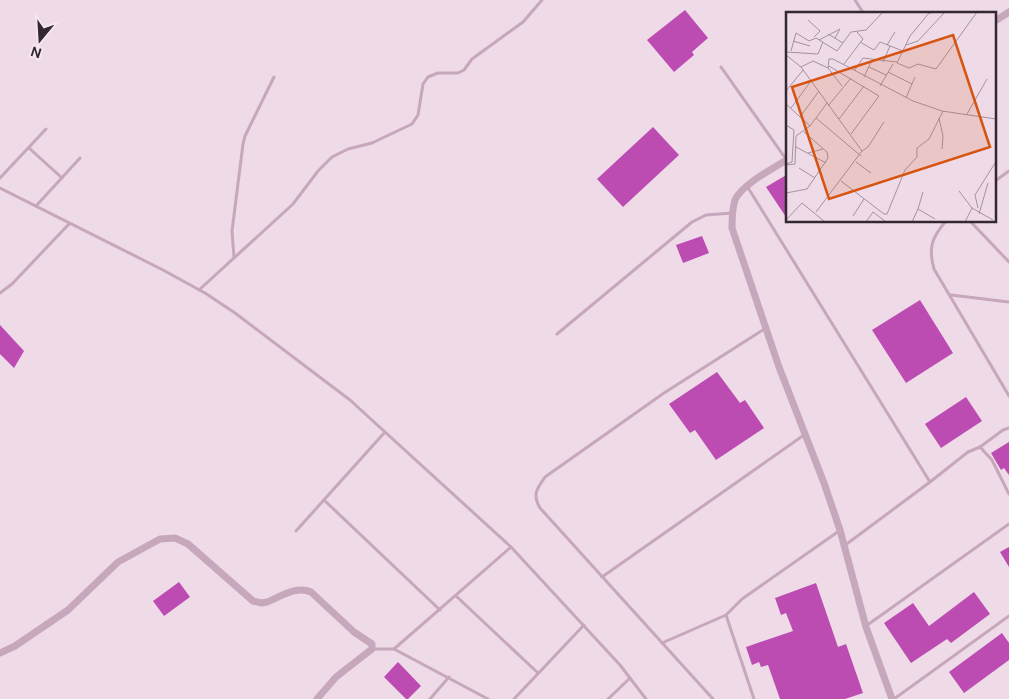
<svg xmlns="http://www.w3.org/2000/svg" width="1009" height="699" font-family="'DM Sans',sans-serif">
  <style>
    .building { fill: #bc4bb2 }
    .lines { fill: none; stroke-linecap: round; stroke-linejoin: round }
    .service { stroke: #c6a7bc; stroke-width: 3 }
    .minor { stroke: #c6a7bc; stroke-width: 7 }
    .inset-road { fill: none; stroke: #a4929e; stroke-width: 1 }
    .view { fill: #d65410; fill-opacity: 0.15; stroke: #d65410; stroke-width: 2.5 }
    .inset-edge { fill: none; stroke: #332731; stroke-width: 2.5 }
  </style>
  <rect width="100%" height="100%" fill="#efdae7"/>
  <g class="building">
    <path d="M685 10 708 38 692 52 694 55 674 72 647 40Z"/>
    <path d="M653 127 679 155 623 207 597 179Z"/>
    <path d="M788 174V220L766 187Z"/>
    <path d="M702 236 709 253 683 263 676 245Z"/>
    <path d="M920 300 953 353 906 383 872 330Z"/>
    <path d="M0 325 24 351 14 368 0 354Z"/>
    <path d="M717 372 740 403 745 400 764 428 716 460 695 430 690 433 669 404Z"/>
    <path d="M966 397 982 421 941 448 925 424Z"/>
    <path d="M1009 442V475L1004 468 1001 470 991 453Z"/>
    <path d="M1009 547V567L1000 552Z"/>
    <path d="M179 582 190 597 164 616 153 601Z"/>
    <path d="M816 583 838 647 846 644 863 693 845 699H780L768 665 761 667 759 662 752 665 746 647 793 631 786 613 781 615 775 598Z"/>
    <path d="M974 592 990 614 951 643 947 639 911 663 884 623 913 603 929 626Z"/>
    <path d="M1002 633 1009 643V660L964 693 949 672Z"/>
    <path d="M398 662 421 686 408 699H406L384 677Z"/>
  </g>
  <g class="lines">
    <g class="service">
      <path d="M855 0 864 14"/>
      <path d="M721 67 786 159"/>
      <path d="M29 148 62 178"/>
      <path d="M0 178 46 129"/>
      <path d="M995 181 1009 171"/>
      <path d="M747 186 930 482"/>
      <path d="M0 188 163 270 205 293 235 313 350 400 511 547 620 665 646 699"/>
      <path d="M36 206 80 158"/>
      <path d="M946 221C932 237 928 248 934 269L1009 396"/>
      <path d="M970 221 1009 262"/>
      <path d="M234 257 232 231 243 144 245 136 274 77"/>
      <path d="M199 290 293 204 318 171 332 157 348 149 372 143 412 124 418 115 423 84 428 77 438 73H458L464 70 472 59 523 22 542 0"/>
      <path d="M0 293 12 284 69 224"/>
      <path d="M951 295 1009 302"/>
      <path d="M557 334 692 222 706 215 732 213"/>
      <path d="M980 447 1003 430 1009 428"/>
      <path d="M324 500 440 610"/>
      <path d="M296 531 385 432"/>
      <path d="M844 546 930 482 968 452 980 447 992 460 1009 494"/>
      <path d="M602 577 804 435"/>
      <path d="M456 596 538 673"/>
      <path d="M726 615 754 699"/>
      <path d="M866 626 1009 524"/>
      <path d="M662 643 726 615 742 599 839 531"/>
      <path d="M373 649H394L488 699"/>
      <path d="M394 649 511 547"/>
      <path d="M430 699 449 677"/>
      <path d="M514 699 584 625"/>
      <path d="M608 699 630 678"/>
      <path d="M713 699 540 508C532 494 537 489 545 477L664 393 766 328"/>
      <path d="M894 699 1009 616"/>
    </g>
    <g class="minor">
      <path d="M995 21 1009 12"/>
      <path d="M788 159C774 168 741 185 735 200 732 209 732 219 732 228L779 367 824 483 840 530 866 627 892 699"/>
      <path d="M0 653 15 646 68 610 118 562 160 539 175 538 188 544 253 601 262 603 267 602C280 597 297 585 311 592L354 632 372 644V649L336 677 317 699"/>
    </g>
  </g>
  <g transform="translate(786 12)">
    <rect width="210" height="210" fill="#efdae7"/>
    <path class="inset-road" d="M151 0 143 1 124 24 111 51 123 56 132 52 150 57 191 0M22 8 34 19 28 25M42 22 57 31M33 28 54 17 49 26M7 29 24 34M74 30 88 38 94 30 117 39M101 33 109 20M120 33 132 29 159 0M5 39 10 21 23 29 30 26 51 39 65 20 80 18 97 0M0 40 32 42 37 30M0 43 15 55 76 139 30 200M97 50 104 34M58 52 77 27 71 20M43 54 93 84 65 122M15 55 27 49 42 56 43 47H47L127 89 156 99 210 107M83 55 100 63M42 56 56 74M68 59 77 46 111 50M102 60 126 72M78 65 86 48M94 74 107 52M0 79 17 58M120 86 129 65M0 92 24 114 41 91M42 94 65 66M5 96 25 69M181 102 201 67M14 105 33 79M30 106 75 144M153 106 157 124 156 137M53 107 78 74M0 113 8 118 6 150 0 152M10 135 40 151M76 139 82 135 98 110M22 141 37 137M70 150 85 161M0 153 9 152 10 124 24 114M13 156 29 166M55 169 98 202H101L119 158 131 145V136L143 127 157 99M173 179 186 196M0 181 21 177 42 146 41 140 18 120M192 196 189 183 209 151M132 197 137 180M193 202 202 171M67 204 78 187M0 208 16 191 39 210M80 210 87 200 100 210M126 210 132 197 149 207M179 210 186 196 207 208"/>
    <path class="view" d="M167 23 204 135 43 187 6 75Z"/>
    <rect width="210" height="210" class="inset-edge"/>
  </g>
  <g transform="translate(40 40) rotate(198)" stroke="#f7e5f0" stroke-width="4" paint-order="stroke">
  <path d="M0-4L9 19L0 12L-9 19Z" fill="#332731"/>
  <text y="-8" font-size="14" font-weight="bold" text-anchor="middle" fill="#332731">N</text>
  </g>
</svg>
